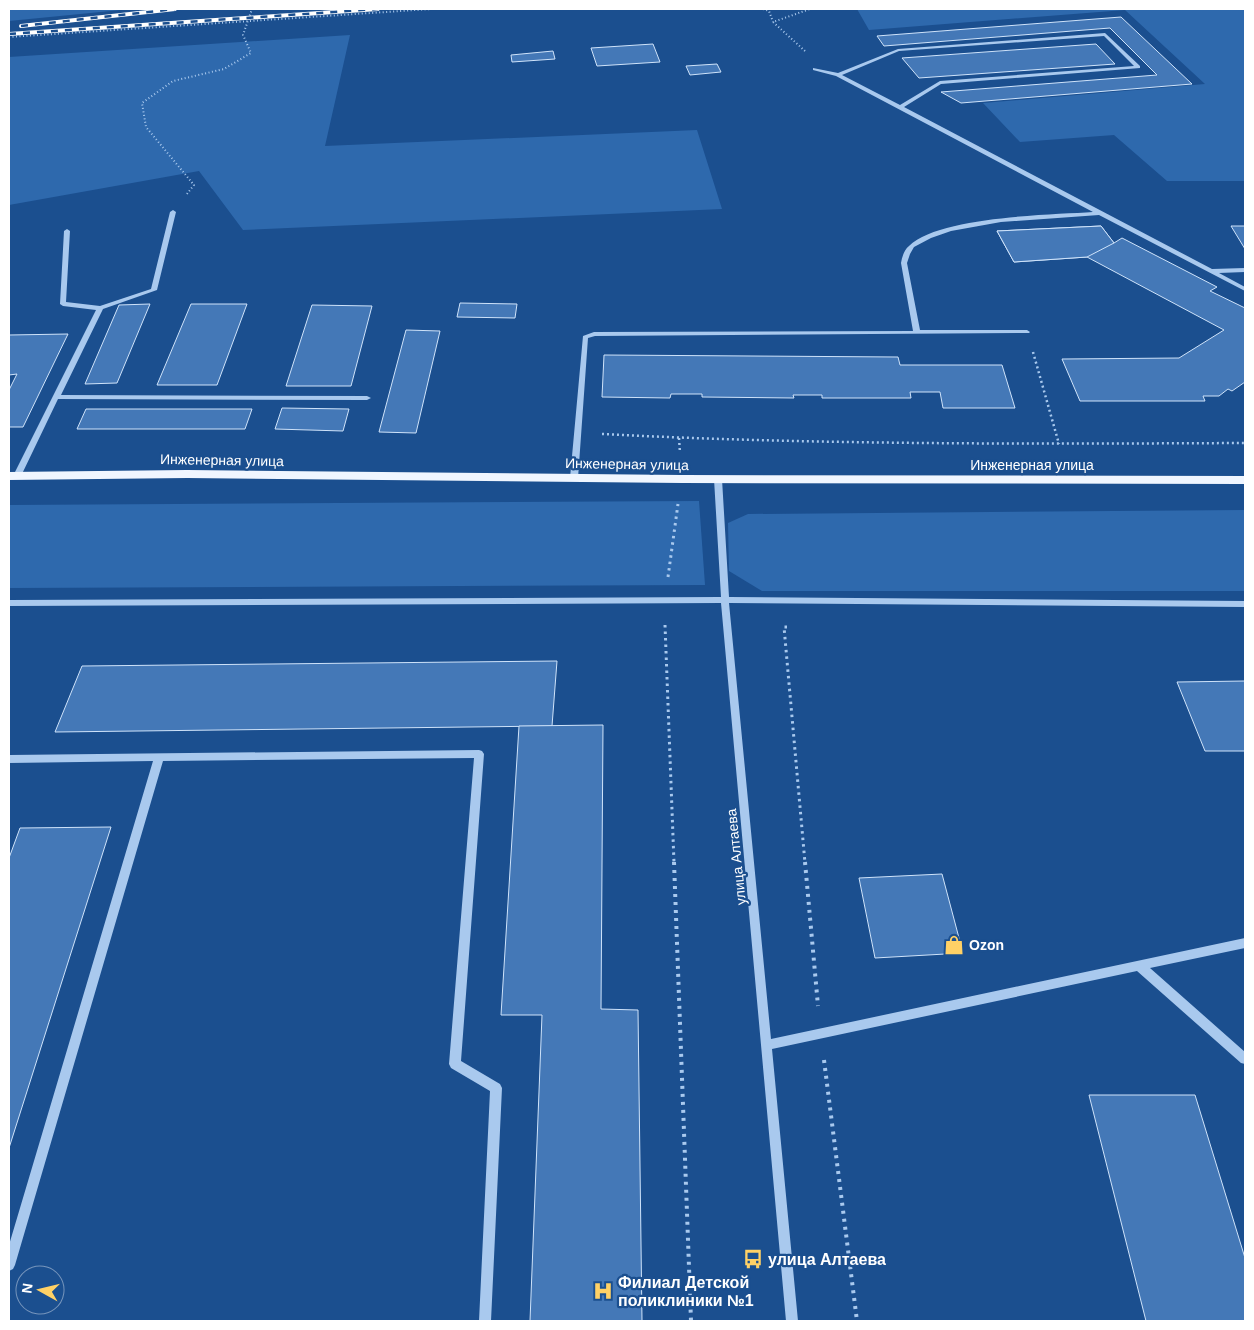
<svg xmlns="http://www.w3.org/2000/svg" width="1254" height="1330" font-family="Arial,sans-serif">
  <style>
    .green { fill: #2e69ad }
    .building { fill: #4478b7; stroke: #cfe3fa }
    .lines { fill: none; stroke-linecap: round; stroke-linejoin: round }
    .path-far3 { stroke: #a9c9ee; stroke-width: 2; stroke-dasharray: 1 2.5; stroke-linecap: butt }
    .path-far2 { stroke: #a9c9ee; stroke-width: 2.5; stroke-dasharray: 2 3; stroke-linecap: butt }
    .path-far1 { stroke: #a9c9ee; stroke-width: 3; stroke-dasharray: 2.5 4; stroke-linecap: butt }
    .path { stroke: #a9c9ee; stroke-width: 4; stroke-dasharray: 3 5; stroke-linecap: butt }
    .minor { fill: #a9c9ee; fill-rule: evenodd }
    .major { fill: #f0f6ff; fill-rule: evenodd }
    .rail-casing { stroke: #fff; stroke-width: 4 }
    .rail { stroke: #1b4f8f; stroke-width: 2.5; stroke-dasharray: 7; stroke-linecap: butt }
    .labels { text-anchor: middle; stroke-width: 4.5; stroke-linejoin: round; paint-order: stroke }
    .street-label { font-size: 14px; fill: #fff; stroke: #1b4f8f }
    .poi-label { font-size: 14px; font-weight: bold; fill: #fff; stroke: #1b4f8f; text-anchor: start }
    .near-poi-label { font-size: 16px; font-weight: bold; fill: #fff; stroke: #1b4f8f; text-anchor: start }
  </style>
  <rect width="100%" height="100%" fill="#1b4f8f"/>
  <g class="green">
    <path d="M9 9H131L9 21Z"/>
    <path d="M857 9H1245V181H1167L1114 135 1020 142 983 103 1205 84 1125 10 869 30Z"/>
    <path d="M350 35 325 146 697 130 722 209 243 230 199 171 9 205V57Z"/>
    <path d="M699 501 705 585 9 588V505Z"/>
    <path d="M1245 510V591H762L729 571 728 523 748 514Z"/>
  </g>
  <g class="building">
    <path d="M1121 17 1192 84 961 103 941 92 1157 75 1110 28 884 46 877 36Z"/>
    <path d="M653 44 660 62 597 66 591 48Z"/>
    <path d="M1096 44 1115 64 919 78 902 58Z"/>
    <path d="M553 51 555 59 512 62 511 55Z"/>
    <path d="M717 64 721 72 690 75 686 66Z"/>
    <path d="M1101 226 1114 243 1122 238 1217 287 1210 291 1245 308V382L1232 391 1228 389 1219 396H1203L1205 401H1080L1062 359 1179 358 1224 330 1087 257 1014 262 997 231Z"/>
    <path d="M1101 226 1114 243 1087 257 1014 262 997 231Z"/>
    <path d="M1231 226H1245V249Z"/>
    <path d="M460 303 517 304 515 318 457 317Z"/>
    <path d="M150 304 117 383 85 384 119 305Z"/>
    <path d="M191 304H247L217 385H157Z"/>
    <path d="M312 305 372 306 351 386H286Z"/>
    <path d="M406 330 440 331 416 433 379 432Z"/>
    <path d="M68 334 23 427H9V390L17 374 9 375V335Z"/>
    <path d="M604 355 898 357 900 365H1002L1015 408H943L940 392H910L911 398H822V395H793L794 398 702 397V394H671L670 398 602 397Z"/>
    <path d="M282 408 349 409 343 431 275 429Z"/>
    <path d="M86 409H252L245 429H77Z"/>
    <path d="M557 661 552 726 55 732 82 666Z"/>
    <path d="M1245 681V751H1205L1177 682Z"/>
    <path d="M603 725 601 1009 638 1010 642 1321H530L542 1015H501L519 726Z"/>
    <path d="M111 827 9 1148V858L20 828Z"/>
    <path d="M942 874 963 953 875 958 859 878Z"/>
    <path d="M1089 1095H1195L1245 1258V1321H1146Z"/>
  </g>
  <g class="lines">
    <g class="path-far3">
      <path d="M763 9 769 11 773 22"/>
      <path d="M9 37 431 9"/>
      <path d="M805 51 773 22 810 9"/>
      <path d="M187 194 194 185 146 127 142 103 173 81 224 69 251 53 243 35 252 9"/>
    </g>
    <g class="path-far2">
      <path d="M1033 352 1059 444"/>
      <path d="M602 434C816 445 1031 444 1245 443"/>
      <path d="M679 438 680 453"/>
    </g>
    <g class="path-far1">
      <path d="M668 577 678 504"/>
      <path d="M665 625 674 863"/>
      <path d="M787 627H784L805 863"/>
    </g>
    <g class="path">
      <path d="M674 862 691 1321"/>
      <path d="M805 862 818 1006"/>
      <path d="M824 1060 857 1321"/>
    </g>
    <g class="minor">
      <path d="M1105 33 1140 66V68L941 84 904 107 1212 269 1245 268V272L1219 273 1245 287V291L1099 215 1001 222 951 231 931 238 914 247 910 254 907 263 920 330H1027L1030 332 1029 333 595 336 588 338 578 478 577 480H571L570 478 583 336 594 332 913 331 901 263C902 257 904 250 909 246 940 216 1050 215 1093 212L836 76 813 70V68L838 73 898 49ZM1104 36 1134 66 940 81 900 105 842 75 899 51Z"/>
      <path d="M173 210 176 212 157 290 103 309 61 395 367 396 371 398 367 400 58 399 21 476 17 479 14 478 13 476 96 310 63 306 60 304 64 231 67 229 70 231 66 302 100 306 151 289 170 212Z"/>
      <path d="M718 476 722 479 729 597 1245 601V607L729 603 771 1039 1245 938V948L1150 968 1245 1052V1064L1241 1063 1137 971 772 1049 798 1321H786L721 603 9 606V600L721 597 714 479Z"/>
      <path d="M479 750 482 751 484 754 461 1061 500 1084 502 1088 491 1321H479L490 1091 451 1068 449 1064 474 758 163 761 15 1265 13 1269 9 1271V1245L153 761 9 763V755Z"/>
    </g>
    <path class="major" d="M187 470 682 475 1245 476V484L682 483 187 478 9 480V472Z"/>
    <defs>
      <g id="rail">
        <path d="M21 26 175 9"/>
        <path d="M9 34 378 9"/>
      </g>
    </defs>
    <use href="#rail" class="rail-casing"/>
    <use href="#rail" class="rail"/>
  </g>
  <defs>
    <symbol id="shop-bare" viewBox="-9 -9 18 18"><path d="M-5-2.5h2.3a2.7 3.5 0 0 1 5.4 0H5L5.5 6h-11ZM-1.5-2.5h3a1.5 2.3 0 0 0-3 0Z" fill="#ffd166" stroke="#1b4f8f" stroke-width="2.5" paint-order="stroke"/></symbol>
    <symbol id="bus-bare" viewBox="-9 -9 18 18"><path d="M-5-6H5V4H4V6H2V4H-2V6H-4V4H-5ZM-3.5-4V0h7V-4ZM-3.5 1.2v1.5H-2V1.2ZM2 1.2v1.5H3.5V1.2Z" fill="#ffd166" stroke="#1b4f8f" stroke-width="2.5" paint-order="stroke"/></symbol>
    <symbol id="hospital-bare" viewBox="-9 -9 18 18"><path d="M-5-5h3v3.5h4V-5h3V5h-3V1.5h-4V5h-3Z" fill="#ffd166" stroke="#1b4f8f" stroke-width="2.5" paint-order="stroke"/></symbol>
  </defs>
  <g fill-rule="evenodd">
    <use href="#shop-bare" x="940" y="931" width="28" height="28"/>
    <use href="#bus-bare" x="739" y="1245" width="28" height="28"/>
    <use href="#hospital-bare" x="589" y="1277" width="28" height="28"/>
  </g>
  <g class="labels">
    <g class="street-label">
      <text transform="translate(222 460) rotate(1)" y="5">Инженерная улица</text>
      <text transform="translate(627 464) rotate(1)" y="5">Инженерная улица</text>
      <text x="1032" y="470">Инженерная улица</text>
      <text transform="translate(736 857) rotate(-96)" y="5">улица Алтаева</text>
    </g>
    <g class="poi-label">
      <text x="969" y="950">Ozon</text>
    </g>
    <g class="near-poi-label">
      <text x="768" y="1265">улица Алтаева</text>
      <text x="618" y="1288">Филиал Детской<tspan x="618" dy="18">поликлиники №1</tspan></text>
    </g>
  </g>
  <rect width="1254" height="1330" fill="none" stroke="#ffffff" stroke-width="20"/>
  <g transform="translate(40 1290) rotate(278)"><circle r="24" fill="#1b4f8f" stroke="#7695bc"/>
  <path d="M0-4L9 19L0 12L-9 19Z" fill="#ffd166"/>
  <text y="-8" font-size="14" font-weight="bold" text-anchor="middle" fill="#ffffff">N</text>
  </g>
</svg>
